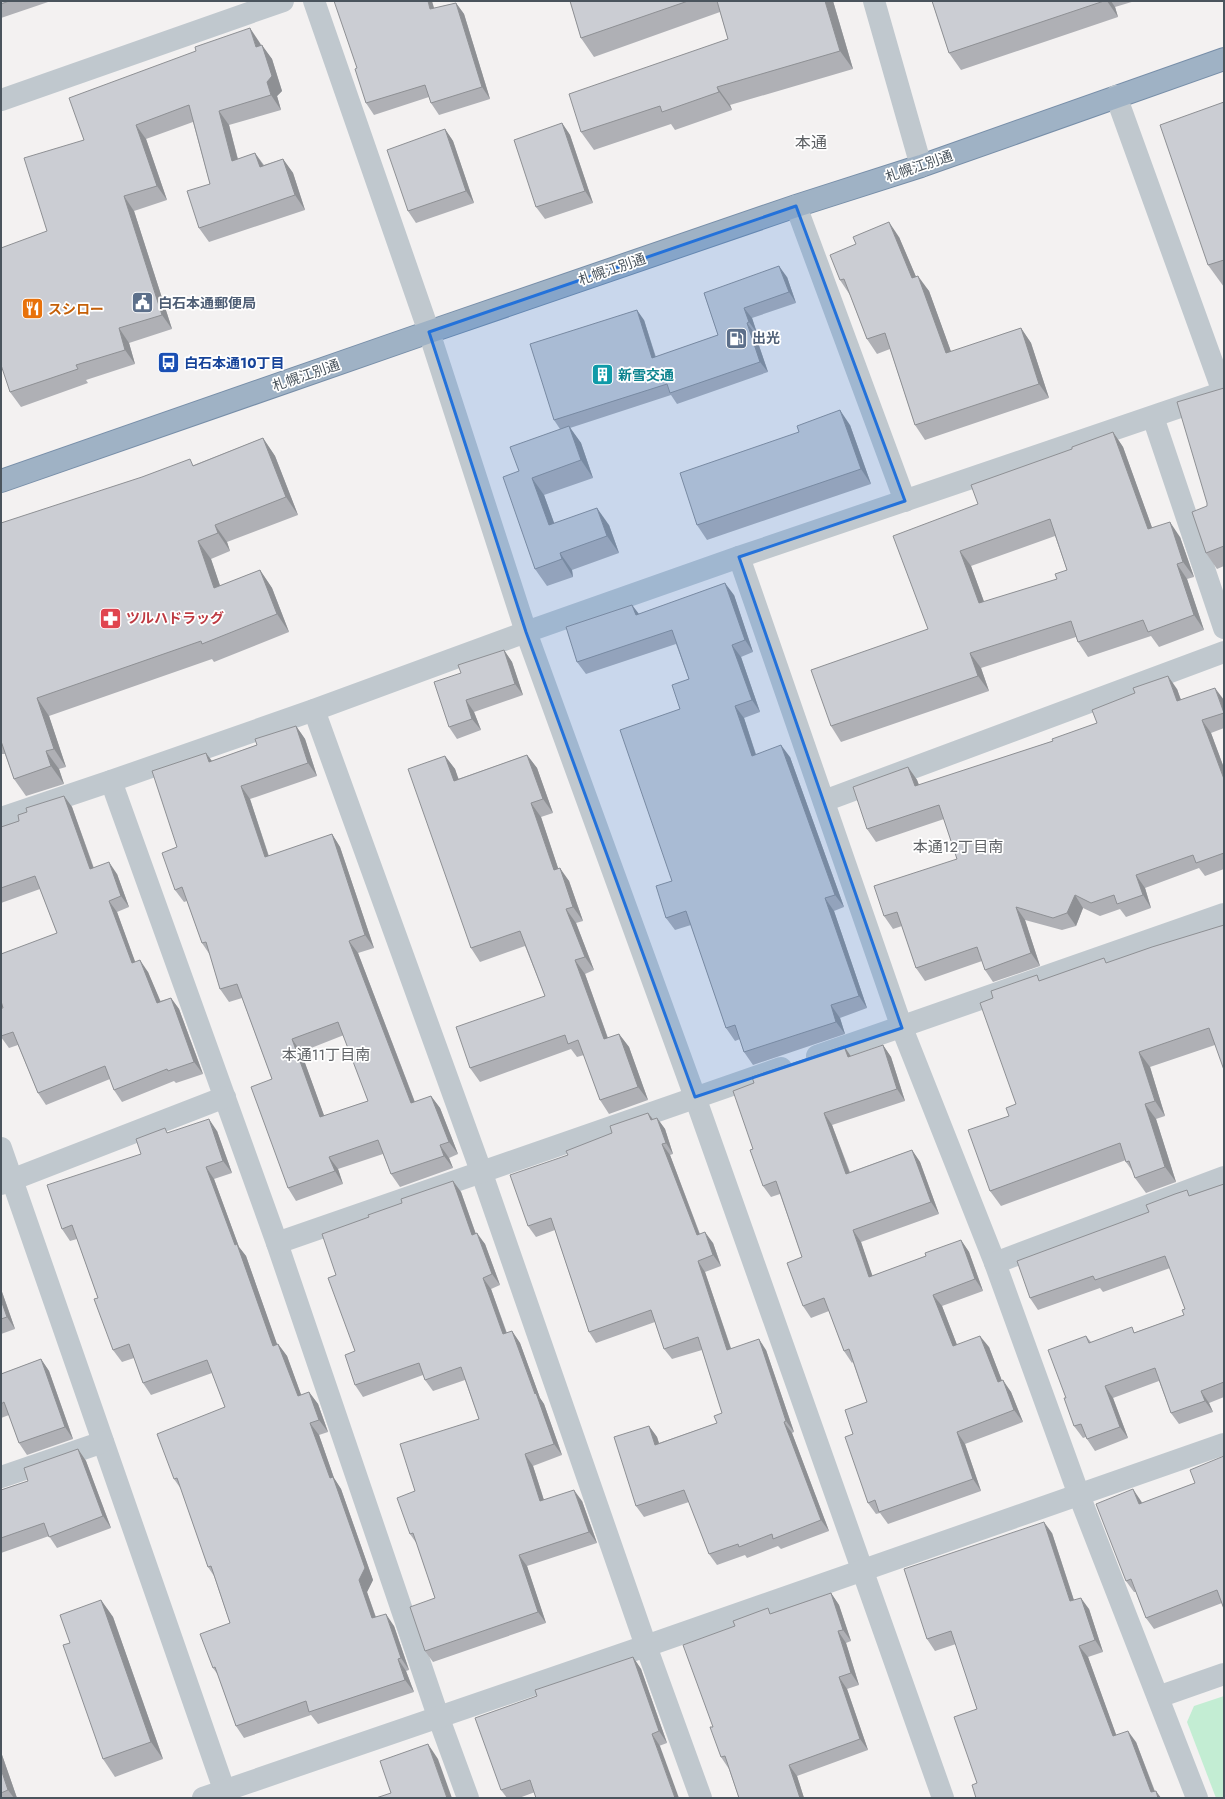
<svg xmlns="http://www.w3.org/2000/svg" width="1225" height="1799" font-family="Jost,'Noto Sans JP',sans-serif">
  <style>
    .green { fill: #c3edd3 }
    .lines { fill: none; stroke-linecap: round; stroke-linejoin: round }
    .trunk-casing { stroke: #778ea8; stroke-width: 24 }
    .minor { stroke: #c0c8ce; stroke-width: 22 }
    .trunk { stroke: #9fb2c5; stroke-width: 22 }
    .wall { fill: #afb0b5; fill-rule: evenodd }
    .shaded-wall { fill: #8e9094 }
    .building { fill: #cbcdd3; stroke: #8e9094; fill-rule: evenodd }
    .marked { fill: #2472da; fill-opacity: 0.2; stroke: #2472da; stroke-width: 3; stroke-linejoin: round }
    .labels { text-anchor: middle; stroke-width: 3.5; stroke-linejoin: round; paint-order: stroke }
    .street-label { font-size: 14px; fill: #4a545d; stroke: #fff }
    .service-label { font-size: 14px; font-weight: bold; fill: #4e5e75; stroke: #fff; text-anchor: start }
    .food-label { font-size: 14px; font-weight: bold; fill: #c56008; stroke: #fff; text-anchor: start }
    .transit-label { font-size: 14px; font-weight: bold; fill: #164399; stroke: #fff; text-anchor: start }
    .culture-label { font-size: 14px; font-weight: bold; fill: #0d838f; stroke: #fff; text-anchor: start }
    .health-label { font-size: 14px; font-weight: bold; fill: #be3a42; stroke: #fff; text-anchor: start }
    .neighbourhood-label { font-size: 15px; fill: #5e6165; stroke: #fff }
    .quarter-label { font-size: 16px; fill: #5e6165; stroke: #fff }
  </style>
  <rect width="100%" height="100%" fill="#f3f1f1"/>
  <path class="green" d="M1224 1696V1798H1216L1187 1722 1194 1706Z"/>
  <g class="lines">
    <defs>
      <path id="trunk" d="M1 481 429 332 796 206 921 166 1224 59"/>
    </defs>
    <use href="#trunk" class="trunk-casing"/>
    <g class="minor">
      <path d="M314 1 429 332 526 632 695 1097 943 1798"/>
      <path d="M874 1 921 166"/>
      <path d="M1116 96 1223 392"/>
      <path d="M1 100 283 1"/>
      <path d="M796 206 905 501"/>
      <path d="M1153 417 1224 628"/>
      <path d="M739 557 902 1028 995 1263 1079 1495 1197 1798"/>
      <path d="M314 710 481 1171 646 1646 701 1798"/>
      <path d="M111 781 277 1243 438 1716 468 1798"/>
      <path d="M824 801 1224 652"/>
      <path d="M1 818 111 781 314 710 526 632 739 557 1224 392"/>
      <path d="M817 1056 1224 914"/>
      <path d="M1 1148 227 1798"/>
      <path d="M1 1184 225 1097"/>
      <path d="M277 1243 781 1068"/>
      <path d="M995 1263 1224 1177"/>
      <path d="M1 1477 103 1442"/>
      <path d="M1158 1697 1224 1674"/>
      <path d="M203 1798 646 1646 1224 1444"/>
    </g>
    <use href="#trunk" class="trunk"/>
  </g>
  <g class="wall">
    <path d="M1 1H51L1 18Z"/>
    <path d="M570 1H833L853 69 730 105 732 110 675 130 671 124 594 150 581 132 728 39 720 12 594 57 581 38Z"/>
    <path d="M932 1H1135L1115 7 1118 17 961 70 949 53Z"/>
    <path d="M456 3 464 14 490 99 439 115 431 103 429 97 374 115 366 103 357 68 434 8Z"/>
    <path d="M260 43 261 45 272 59 282 91 277 96 281 110 229 125 238 159 255 153 264 165 283 159 293 173 305 210 209 242 199 228 210 184 193 122 146 139 167 200 134 211 172 329 129 343 135 364 86 380 88 383 21 407 10 392 47 231 84 140Z"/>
    <path d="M1224 102V287L1208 265Z"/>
    <path d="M562 123 570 135 593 203 545 219 536 207Z"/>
    <path d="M445 129 453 141 474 203 416 223 408 211Z"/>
    <path d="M899 237 916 277 929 291 951 352 1021 328 1031 343 1049 398 925 440 915 425 890 349 877 354 867 339 850 295 840 280Z"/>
    <path d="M787 277 796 303 752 318 757 333 755 334 768 372 677 404 671 395 570 428 581 443 593 478 544 495 554 523 609 525 619 553 572 570 573 577 547 586 535 569 519 471 560 429 554 420 644 320 656 357 718 335 704 293Z"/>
    <path d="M1224 388V566L1217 569 1206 553 1207 506Z"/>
    <path d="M850 425 871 484 707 540 697 525 799 432Z"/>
    <path d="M1113 432 1123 447 1152 528 1180 537 1194 577 1187 579 1204 630 1159 647 1151 636 1088 657 1078 642 1076 637 981 668 989 691 841 742 831 726 928 629 978 504 1072 449ZM1055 536 1067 570 1057 579 984 602 971 566Z"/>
    <path d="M263 438 275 456 298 515 227 542 230 551 211 559 220 586 260 570 272 588 289 632 214 662 212 659 49 716 66 767 59 769 64 784 26 796 14 779 5 754H1V523L194 465Z"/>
    <path d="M734 595 753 652 741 657 760 712 744 718 756 754 790 757 844 907 834 911 867 1008 840 1018 845 1034 753 1065 744 1052 740 1039 735 1041 726 1028 691 925 675 930 666 918 672 881 680 709 689 679 676 644 586 674 577 662 632 605 639 614Z"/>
    <path d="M504 650 512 662 523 695 474 712 481 730 457 739 449 727 461 673Z"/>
    <path d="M1177 689 1181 700 1224 701V728L1211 733 1224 768V869L1205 876 1199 868 1145 888 1151 908 1126 917 1120 909 1100 916 1083 908 1076 926 1062 930 1025 920 1040 966 993 982 985 970 982 961 925 981 916 968 902 926 893 929 884 916 957 859 944 819 876 842 867 829 908 767 917 780 919 785 1053 741 1097 723Z"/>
    <path d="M296 726 305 739 317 776 250 799 269 856 332 834 340 847 374 948 358 953 415 1102 431 1096 440 1108 458 1154 449 1158 453 1168 400 1187 391 1174 383 1154 338 1169 343 1184 296 1201 288 1188 272 1079 242 998 229 1002 220 989 210 955 202 943 187 901 184 902 175 890 177 847 212 761 257 745ZM344 1035 368 1101 324 1116 301 1052Z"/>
    <path d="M527 755 537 768 553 813 541 817 558 868 569 881 583 921 576 923 594 970 585 974 608 1038 619 1034 629 1047 648 1100 609 1114 600 1100 584 1055 577 1057 571 1049 480 1082 470 1068 545 996 525 946 480 962 471 948 445 756 455 769 458 779Z"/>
    <path d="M64 796 72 807 94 868 117 874 129 907 117 912 135 962 148 972 160 1001 171 998 179 1009 203 1074 176 1083 174 1081 122 1102 114 1090 110 1079 46 1105 38 1093 18 1045 9 1048 1 1037V1008H3L57 933 40 889 1 903V827L19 821 27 812Z"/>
    <path d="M1224 925 1215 1045 1150 1067 1165 1116 1156 1119 1176 1182 1146 1193 1135 1178 1133 1172 1126 1162V1160L1001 1206 990 1191 1009 1116 1016 1104 993 998 1041 980 1108 963Z"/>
    <path d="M883 1045 891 1057 905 1101 832 1125 850 1172 912 1150 920 1162 939 1214 861 1242 872 1276 926 1256 961 1240 969 1252 983 1291 942 1306 957 1345 989 1347 1002 1381 1011 1392 1023 1422 965 1444 981 1491 888 1524 880 1513 876 1514 868 1503 853 1434 867 1402 853 1362 852 1363 844 1351 829 1311 811 1318 803 1306 802 1257 780 1194 771 1197 763 1186 753 1149 851 1056Z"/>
    <path d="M648 1113 653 1119 657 1118 665 1129 673 1154 670 1155 700 1234 713 1243 721 1266 705 1272 731 1348 766 1350 794 1432 792 1433 829 1531 781 1549 778 1546 747 1558 745 1555 717 1565 709 1554 689 1502 644 1517 636 1506 649 1426 657 1437 659 1443 717 1423 722 1413 702 1350 672 1359 664 1349 655 1322 596 1343 589 1332 555 1230 536 1237 528 1226 568 1155 612 1133Z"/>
    <path d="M217 1131 232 1173 214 1179 239 1247 246 1256 277 1345 278 1344 287 1356 301 1395 309 1392 318 1404 328 1432 319 1435 334 1478 341 1489 373 1580 367 1592 376 1617 394 1626 409 1670 406 1671 414 1692 318 1724 311 1715 244 1738 236 1726 218 1675 213 1668 230 1623 214 1576 208 1567 181 1489 174 1479 225 1407 212 1373 151 1395 143 1383 134 1358 122 1362 113 1350 98 1298 77 1239 70 1241 62 1229 141 1154 168 1132Z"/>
    <path d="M453 1181 461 1192 476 1234 485 1244 500 1285 491 1289 507 1333 512 1331 520 1343 540 1398 544 1404 562 1455 533 1466 544 1500 582 1501 597 1543 527 1566 546 1623 433 1662 425 1651 435 1598 417 1544 410 1534 415 1491 479 1419 465 1380 433 1391 425 1380 423 1375 363 1397 355 1385V1351L336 1275 369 1217Z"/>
    <path d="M1224 1184V1397L1209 1403 1213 1412 1179 1424 1171 1413 1159 1381 1113 1398 1128 1438 1095 1451 1087 1439 1086 1437 1083 1438 1074 1426 1066 1398 1086 1336 1091 1342 1136 1332 1184 1315 1185 1309 1170 1268 1103 1292 1100 1288 1038 1310 1030 1298 1149 1212 1191 1195Z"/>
    <path d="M1 1289 15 1329 1 1334Z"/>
    <path d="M41 1359 49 1371 73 1439 27 1455 19 1443 9 1415 1 1418V1374Z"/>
    <path d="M78 1449 86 1461 111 1528 57 1548 49 1536 1 1553V1490L28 1481Z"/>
    <path d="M1224 1456 1222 1603 1154 1629 1146 1618 1136 1592H1134L1126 1581 1141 1501 1142 1503 1195 1483Z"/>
    <path d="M1052 1533 1074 1600 1089 1609 1103 1652 1088 1657 1116 1735 1136 1742 1155 1791 1161 1798 977 1783V1709L956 1644 935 1651 927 1639Z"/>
    <path d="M831 1593 839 1605 851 1641 846 1643 859 1685 847 1689 868 1750 797 1776 804 1798H739L729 1769 721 1757 772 1613Z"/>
    <path d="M101 1600 113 1617 163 1759 115 1777 103 1759 70 1643Z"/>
    <path d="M633 1657 641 1669 667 1743 519 1798H507L501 1790 537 1696Z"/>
    <path d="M1 1752 17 1798H1Z"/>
  </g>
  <g class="shaded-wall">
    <path d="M428 1H432L438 21 430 9Z"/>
    <path d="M825 1H833L853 69 840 51Z"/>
    <path d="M1107 1H1111L1115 7 1118 17Z"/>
    <path d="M456 3 464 14 490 99 482 87Z"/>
    <path d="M250 28 260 43 266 61 256 47Z"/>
    <path d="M262 45 272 59 282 91 277 96 281 110 271 95 267 82Z"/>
    <path d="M717 87 730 105 732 110 719 92Z"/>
    <path d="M219 111 229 125 242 176 232 161Z"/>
    <path d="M562 123 570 135 593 203 585 191Z"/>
    <path d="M136 125 146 139 167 200 157 186Z"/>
    <path d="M445 129 453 141 474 203 466 191Z"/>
    <path d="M255 153 265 168 260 167Z"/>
    <path d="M283 159 293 173 305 210 295 195Z"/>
    <path d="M124 196 134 211 172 329 162 315Z"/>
    <path d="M889 222 899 237 923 293 912 278Z"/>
    <path d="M779 266 787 277 796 303 789 292Z"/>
    <path d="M918 276 929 291 957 368 946 353Z"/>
    <path d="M744 308 752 318 757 333 749 322Z"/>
    <path d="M637 310 644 320 659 369 652 358Z"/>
    <path d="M747 323 755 334 768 372 760 362Z"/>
    <path d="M119 328 129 343 135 364 125 350Z"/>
    <path d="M1021 328 1031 343 1049 398 1039 384Z"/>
    <path d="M840 410 850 425 871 484 861 469Z"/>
    <path d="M569 426 581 443 593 478 581 460Z"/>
    <path d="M1113 432 1123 447 1158 544 1148 529Z"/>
    <path d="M263 438 275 456 298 515 286 497Z"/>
    <path d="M532 478 544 495 561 542 549 525Z"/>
    <path d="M597 508 609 525 619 553 607 536Z"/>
    <path d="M1170 522 1180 537 1194 577 1183 562Z"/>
    <path d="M215 525 227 542 230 551 218 533Z"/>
    <path d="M198 541 211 559 227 606 214 588Z"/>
    <path d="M960 551 971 566 990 618 979 603Z"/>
    <path d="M560 553 572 570 573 577 562 559Z"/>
    <path d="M1177 564 1187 579 1204 630 1194 615Z"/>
    <path d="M260 570 272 588 289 632 277 614Z"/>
    <path d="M725 583 734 595 753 652 745 640Z"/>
    <path d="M632 605 641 617 636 615Z"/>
    <path d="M732 645 741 657 760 712 752 700Z"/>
    <path d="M504 650 512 662 523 695 515 684Z"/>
    <path d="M970 653 981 668 989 691 978 676Z"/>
    <path d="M1168 676 1177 689 1186 714 1177 701Z"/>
    <path d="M1215 688 1224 700V713Z"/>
    <path d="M37 698 49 716 66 767 54 749Z"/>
    <path d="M466 700 474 712 481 730 472 719Z"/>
    <path d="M735 706 744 718 760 768 752 756Z"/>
    <path d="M1202 720 1211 733 1224 768V779Z"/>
    <path d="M296 726 305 739 317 776 308 763Z"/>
    <path d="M781 745 790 757 844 907 835 895Z"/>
    <path d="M46 751 59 769 64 784 51 766Z"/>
    <path d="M206 753 215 765 209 762Z"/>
    <path d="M527 755 537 768 553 813 543 799Z"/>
    <path d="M445 756 455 769 464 794 454 781Z"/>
    <path d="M908 767 917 780 924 799 915 786Z"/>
    <path d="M241 786 250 799 273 870 265 857Z"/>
    <path d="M64 796 72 807 98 881 90 869Z"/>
    <path d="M531 803 541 817 563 883 554 870Z"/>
    <path d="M332 834 340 847 374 948 365 935Z"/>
    <path d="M109 862 117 874 129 907 121 896Z"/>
    <path d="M560 868 569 881 583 921 573 907Z"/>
    <path d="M1136 875 1145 888 1151 908 1143 895Z"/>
    <path d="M1075 895 1083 908 1076 926 1067 913Z"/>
    <path d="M825 898 834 911 867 1008 859 996Z"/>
    <path d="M109 901 117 912 140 975 132 963Z"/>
    <path d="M1016 907 1025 920 1040 966 1031 953Z"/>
    <path d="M566 909 576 923 594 970 585 957Z"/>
    <path d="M349 941 358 953 420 1116 411 1103Z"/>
    <path d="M140 960 148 972 166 1014 157 1003Z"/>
    <path d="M575 960 585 974 613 1053 604 1039Z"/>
    <path d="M171 998 179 1009 203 1074 194 1062Z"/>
    <path d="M831 1005 840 1018 845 1034 836 1022Z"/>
    <path d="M619 1034 629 1047 648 1100 638 1087Z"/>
    <path d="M292 1039 301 1052 329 1129 320 1117Z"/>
    <path d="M883 1045 891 1057 905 1101 897 1089Z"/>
    <path d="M844 1046 852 1058 848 1057Z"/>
    <path d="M1139 1052 1150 1067 1165 1116 1155 1101Z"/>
    <path d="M431 1096 440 1108 458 1154 449 1142Z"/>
    <path d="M1145 1104 1156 1119 1176 1182 1165 1167Z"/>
    <path d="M648 1113 656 1124 651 1120Z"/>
    <path d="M824 1113 832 1125 854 1185 846 1174Z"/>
    <path d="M657 1118 665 1129 673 1154 666 1143Z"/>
    <path d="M209 1119 217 1131 232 1173 223 1161Z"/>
    <path d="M662 1144 670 1155 704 1246 697 1235Z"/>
    <path d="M440 1145 449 1158 453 1168 444 1156Z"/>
    <path d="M912 1150 920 1162 939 1214 931 1202Z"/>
    <path d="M329 1157 338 1169 343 1184 335 1171Z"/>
    <path d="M206 1167 214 1179 239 1247 246 1256 282 1358 273 1346 235 1245Z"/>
    <path d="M453 1181 461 1192 480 1246 472 1235Z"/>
    <path d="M853 1230 861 1242 877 1289 869 1277Z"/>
    <path d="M705 1232 713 1243 721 1266 713 1255Z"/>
    <path d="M477 1233 485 1244 500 1285 492 1274Z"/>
    <path d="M961 1240 969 1252 983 1291 975 1279Z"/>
    <path d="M698 1261 705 1272 735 1361 727 1350Z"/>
    <path d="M483 1278 491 1289 511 1346 503 1334Z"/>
    <path d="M1 1289 15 1329 7 1317 1 1300Z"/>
    <path d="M933 1295 942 1306 962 1358 953 1346Z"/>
    <path d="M512 1331 520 1343 540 1398 544 1404 562 1455 554 1444Z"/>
    <path d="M980 1336 989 1347 1007 1394 998 1382Z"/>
    <path d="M759 1339 766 1350 794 1432 786 1421Z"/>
    <path d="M278 1344 287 1356 306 1408 298 1396Z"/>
    <path d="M41 1359 49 1371 73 1439 65 1427Z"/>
    <path d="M1003 1380 1011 1392 1023 1422 1014 1410Z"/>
    <path d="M1105 1386 1113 1398 1128 1438 1120 1427Z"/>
    <path d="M1201 1391 1209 1403 1213 1412 1205 1401Z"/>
    <path d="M309 1392 318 1404 328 1432 319 1420Z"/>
    <path d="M784 1422 792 1433 829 1531 821 1520Z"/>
    <path d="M310 1423 319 1435 334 1478 341 1489 373 1580 367 1592 380 1630 372 1618 359 1580 330 1478Z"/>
    <path d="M649 1426 657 1437 663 1456 655 1445Z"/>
    <path d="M957 1432 965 1444 981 1491 973 1479Z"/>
    <path d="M78 1449 86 1461 111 1528 103 1516Z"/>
    <path d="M525 1454 533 1466 548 1513 540 1501Z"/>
    <path d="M1133 1489 1141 1501 1147 1515 1139 1504Z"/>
    <path d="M574 1490 582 1501 597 1543 589 1532Z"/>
    <path d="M1044 1522 1052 1533 1078 1613 1070 1601Z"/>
    <path d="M519 1555 527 1566 546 1623 538 1612Z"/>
    <path d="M831 1593 839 1605 851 1641 843 1630Z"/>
    <path d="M1081 1598 1089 1609 1103 1652 1095 1640Z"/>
    <path d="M101 1600 113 1617 163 1759 151 1742Z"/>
    <path d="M386 1614 394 1626 409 1670 401 1658Z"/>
    <path d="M838 1631 846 1643 859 1685 851 1673Z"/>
    <path d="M1079 1646 1088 1657 1121 1748 1113 1736Z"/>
    <path d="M633 1657 641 1669 667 1743 659 1731Z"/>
    <path d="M398 1659 406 1671 414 1692 405 1680Z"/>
    <path d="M839 1677 847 1689 868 1750 860 1739Z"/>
    <path d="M1128 1731 1136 1742 1157 1798 1151 1792Z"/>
    <path d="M652 1734 660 1746 679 1798H675Z"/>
    <path d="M428 1744 438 1759 452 1798H447Z"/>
    <path d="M1 1752 17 1798H14L8 1790 1 1769Z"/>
    <path d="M789 1765 797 1776 804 1798H800Z"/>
    <path d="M1156 1791 1161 1798H1158Z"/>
  </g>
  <g class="building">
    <path d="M1 1H9L1 4Z"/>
    <path d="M334 1H428L430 9 456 3 482 87 431 103 425 85 366 103 355 69 357 68Z"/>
    <path d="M570 1H688L581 38Z"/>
    <path d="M717 1H825L840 51 717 87 719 92 662 112 660 106 581 132 569 94 728 39Z"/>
    <path d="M932 1H1104L949 53Z"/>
    <path d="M250 28 256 47 262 45 272 76 267 82 271 95 219 111 232 161 255 153 260 167 283 159 295 195 199 228 187 191 210 184 189 105 136 125 157 186 124 196 162 315 119 328 125 350 76 365 78 369 10 392 1 365V248L47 231 24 158 84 140 69 98 196 51 195 47Z"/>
    <path d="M1224 102V260L1208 265 1160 125Z"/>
    <path d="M562 123 585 191 536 207 514 140Z"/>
    <path d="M445 129 466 191 408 211 387 150Z"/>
    <path d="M889 222 912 278 918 276 946 353 1021 328 1039 384 915 425 885 333 867 339 844 279 840 280 830 255 856 244 853 237Z"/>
    <path d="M779 266 789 292 744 308 749 322 747 323 760 362 670 393 667 384 554 420 530 344 637 310 652 358 718 335 704 293Z"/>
    <path d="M1224 388V546L1206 553 1192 512 1207 506V503L1177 402Z"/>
    <path d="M840 410 861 469 697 525 680 473 799 432 797 426Z"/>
    <path d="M569 426 581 460 532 478 549 525 597 508 607 536 560 553 562 559 535 569 503 477 519 471 510 447Z"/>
    <path d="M1113 432 1148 529 1170 522 1183 562 1177 564 1194 615 1148 632 1143 620 1078 642 1071 621 970 653 978 676 831 726 811 670 928 629 893 536 978 504 971 485 1072 449V447ZM1050 519 1067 570 1055 574 1057 579 979 603 960 551Z"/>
    <path d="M263 438 286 497 215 525 218 533 198 541 214 588 260 570 277 614 202 644 201 641 37 698 54 749 46 751 51 766 14 779 1 741V523L142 477 190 459 193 466Z"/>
    <path d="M725 583 745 640 732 645 752 700 735 706 752 756 781 745 835 895 825 898 859 996 831 1005 836 1022 744 1052 735 1025 726 1028 686 911 666 918 656 886 672 881 620 730 680 709 672 685 689 679 672 630 577 662 566 627 632 605 636 615Z"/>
    <path d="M504 650 515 684 466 700 472 719 449 727 434 682 461 673 458 665Z"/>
    <path d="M1168 676 1177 701 1215 688 1224 713 1202 720 1224 779V853L1196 863 1193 855 1136 875 1143 895 1117 904 1114 895 1091 903 1075 895 1067 913 1053 918 1016 907 1031 953 985 970 977 947 916 968 897 912 884 916 874 886 957 859 939 805 867 829 853 787 908 767 915 786 1053 741 1052 739 1097 723 1092 710 1135 693 1133 688Z"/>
    <path d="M296 726 308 763 241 786 265 857 332 834 365 935 349 941 411 1103 431 1096 449 1142 440 1145 444 1156 391 1174 378 1140 329 1157 335 1171 288 1188 251 1087 272 1079 237 984 220 989 206 942 202 943 182 887 175 890 162 853 177 847 152 771 206 753 209 762 257 745 255 739ZM338 1022 368 1101 320 1117 292 1039Z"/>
    <path d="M527 755 543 799 531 803 554 870 560 868 573 907 566 909 585 957 575 960 604 1039 619 1034 638 1087 600 1100 578 1040 568 1044 565 1035 470 1068 456 1027 545 996 520 931 471 948 408 769 445 756 454 781Z"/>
    <path d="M64 796 90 869 109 862 121 896 109 901 132 963 140 960 157 1003 171 998 194 1062 168 1071 167 1069 114 1090 105 1066 38 1093 13 1032 1 1036V1008H3L1 1001V954L57 933 35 876 1 888V827L19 821 18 815 27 812 26 808Z"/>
    <path d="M1224 925V1070L1209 1028 1139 1052 1155 1101 1145 1104 1165 1167 1135 1178 1129 1161 1126 1162 1120 1143 990 1191 968 1130 1009 1116 1006 1108 1016 1104 980 1003 993 998 991 991 1037 975 1039 981 1104 958 1106 963 1152 947Z"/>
    <path d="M883 1045 897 1089 824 1113 846 1174 912 1150 931 1202 853 1230 869 1277 926 1256 925 1253 961 1240 975 1279 933 1295 953 1346 980 1336 998 1382 1003 1380 1014 1410 957 1432 973 1479 879 1512 875 1500 868 1503 845 1437 853 1434 845 1410 867 1402 849 1349 844 1351 824 1298 803 1306 787 1263 802 1257 776 1181 763 1186 750 1150 753 1149 733 1091 754 1083 752 1077 844 1046 848 1057Z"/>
    <path d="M648 1113 651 1120 657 1118 666 1143 662 1144 697 1235 705 1232 713 1255 698 1261 727 1350 759 1339 786 1421 784 1422 821 1520 773 1539 772 1534 739 1547 738 1544 709 1554 684 1490 636 1506 614 1437 649 1426 655 1445 717 1423 714 1416 722 1413 698 1337 664 1349 651 1310 589 1332 551 1218 528 1226 510 1175 568 1155 566 1151 612 1133 610 1126Z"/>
    <path d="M209 1119 223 1161 206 1167 235 1245 237 1244 273 1346 278 1344 298 1396 309 1392 319 1420 310 1423 330 1478 333 1477 365 1568 359 1580 372 1618 386 1614 401 1658 398 1659 405 1680 309 1712 306 1701 236 1726 215 1667 213 1668 200 1634 230 1623 211 1566 208 1567 177 1478 174 1479 157 1434 225 1407 207 1360 143 1383 129 1344 113 1350 94 1299 98 1298 72 1225 62 1229 47 1185 141 1154 136 1139 165 1128 167 1133Z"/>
    <path d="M453 1181 472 1235 477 1233 492 1274 483 1278 503 1334 512 1331 535 1394 536 1393 554 1444 525 1454 540 1501 574 1490 589 1532 519 1555 538 1612 425 1651 410 1607 435 1598 413 1533 410 1534 397 1498 415 1491 400 1444 479 1419 461 1367 425 1380 419 1363 355 1385 345 1355 355 1351 328 1278 336 1275 322 1234 369 1217 368 1215 402 1203 401 1199Z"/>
    <path d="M1224 1184V1382L1201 1391 1205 1401 1171 1413 1155 1368 1105 1386 1120 1427 1087 1439 1081 1424 1074 1426 1064 1398H1066L1048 1350 1086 1336 1089 1343 1132 1327 1134 1333 1184 1315 1182 1310 1185 1309 1165 1256 1095 1280 1093 1276 1030 1298 1017 1261 1149 1212 1146 1205 1175 1194 1187 1190 1189 1196Z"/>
    <path d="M1 1300 7 1317 1 1319Z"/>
    <path d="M41 1359 65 1427 19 1443 4 1402 1 1404V1374Z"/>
    <path d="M78 1449 103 1516 49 1537 44 1523 1 1538V1490L28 1481 24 1468Z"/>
    <path d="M1224 1456V1609L1217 1590 1146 1618 1131 1579 1126 1581 1096 1504 1133 1489 1139 1504 1195 1483 1190 1470Z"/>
    <path d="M1044 1522 1070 1601 1081 1598 1095 1640 1079 1646 1113 1736 1128 1731 1151 1792 1156 1791 1158 1798H976L972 1785 977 1783 954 1717 977 1709 951 1631 927 1639 904 1569Z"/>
    <path d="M831 1593 843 1630 838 1631 851 1673 839 1677 860 1739 789 1765 800 1798H739L725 1756 721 1757 710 1727H713L683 1645 735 1626 733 1621 768 1608 770 1614Z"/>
    <path d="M101 1600 151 1742 103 1759 63 1645 70 1643 60 1615Z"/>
    <path d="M633 1657 659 1731 652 1734 675 1798H536L530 1780 501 1790 475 1718 537 1696 535 1690Z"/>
    <path d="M428 1744 447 1798H376L391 1793 380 1761Z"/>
    <path d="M1 1769 8 1790 1 1793Z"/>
  </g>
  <path class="marked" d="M796 206 905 501 739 557 902 1028 695 1097 526 632 429 332Z"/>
  <defs>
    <symbol id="civic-square" viewBox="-11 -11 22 22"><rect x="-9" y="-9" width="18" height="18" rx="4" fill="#5c6f8a" stroke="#fff"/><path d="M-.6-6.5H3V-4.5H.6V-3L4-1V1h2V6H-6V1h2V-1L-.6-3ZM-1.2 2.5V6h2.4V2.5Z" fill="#fff"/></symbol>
    <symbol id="restaurant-square" viewBox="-11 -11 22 22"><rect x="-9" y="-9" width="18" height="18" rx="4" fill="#e8710a" stroke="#fff"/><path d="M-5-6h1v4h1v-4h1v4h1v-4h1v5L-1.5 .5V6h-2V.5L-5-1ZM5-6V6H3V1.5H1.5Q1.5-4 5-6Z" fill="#fff"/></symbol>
    <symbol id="fuel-square" viewBox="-11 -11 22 22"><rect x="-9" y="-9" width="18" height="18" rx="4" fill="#5c6f8a" stroke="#fff"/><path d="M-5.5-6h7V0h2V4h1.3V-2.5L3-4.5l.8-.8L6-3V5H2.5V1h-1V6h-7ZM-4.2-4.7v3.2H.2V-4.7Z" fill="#fff"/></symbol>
    <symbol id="bus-square" viewBox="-11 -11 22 22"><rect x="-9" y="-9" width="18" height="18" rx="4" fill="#1a4fb4" stroke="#fff"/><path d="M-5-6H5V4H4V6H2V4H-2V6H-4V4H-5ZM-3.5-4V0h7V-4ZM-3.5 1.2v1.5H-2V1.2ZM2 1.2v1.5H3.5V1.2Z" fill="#fff"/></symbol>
    <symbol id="building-square" viewBox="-11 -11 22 22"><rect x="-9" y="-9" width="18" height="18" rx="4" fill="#0f9aa8" stroke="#fff"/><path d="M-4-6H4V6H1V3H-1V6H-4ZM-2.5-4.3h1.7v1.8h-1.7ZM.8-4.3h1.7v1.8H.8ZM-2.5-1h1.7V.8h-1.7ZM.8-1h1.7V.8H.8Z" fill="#fff"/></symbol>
    <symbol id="pharmacy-square" viewBox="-11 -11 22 22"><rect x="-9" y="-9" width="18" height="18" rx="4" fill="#e0444e" stroke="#fff"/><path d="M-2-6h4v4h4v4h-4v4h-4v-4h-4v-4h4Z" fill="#fff"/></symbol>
  </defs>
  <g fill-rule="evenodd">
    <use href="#civic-square" x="130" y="290" width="25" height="25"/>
    <use href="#restaurant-square" x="20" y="296" width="25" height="25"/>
    <use href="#fuel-square" x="724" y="326" width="25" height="25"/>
    <use href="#bus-square" x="156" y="350" width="25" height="25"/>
    <use href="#building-square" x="590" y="362" width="25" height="25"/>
    <use href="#pharmacy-square" x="98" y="606" width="25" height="25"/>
  </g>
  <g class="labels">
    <g class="street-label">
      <text transform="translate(919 166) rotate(-19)" y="5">札幌江別通</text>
      <text transform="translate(612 269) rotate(-19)" y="5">札幌江別通</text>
      <text transform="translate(306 375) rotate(-19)" y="5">札幌江別通</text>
    </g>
    <g class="service-label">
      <text x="158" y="308">白石本通郵便局</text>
      <text x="752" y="343">出光</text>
    </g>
    <g class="food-label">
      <text x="48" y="314">スシロー</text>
    </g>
    <g class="transit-label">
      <text x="184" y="368">白石本通10丁目</text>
    </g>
    <g class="culture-label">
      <text x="618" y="380">新雪交通</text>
    </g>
    <g class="health-label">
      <text x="126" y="623">ツルハドラッグ</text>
    </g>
    <g class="neighbourhood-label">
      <text x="958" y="852">本通12丁目南</text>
      <text x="326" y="1060">本通11丁目南</text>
    </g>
    <g class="quarter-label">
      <text x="811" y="148">本通</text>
    </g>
  </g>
  <rect width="1225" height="1799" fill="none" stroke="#4a545d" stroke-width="4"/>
</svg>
